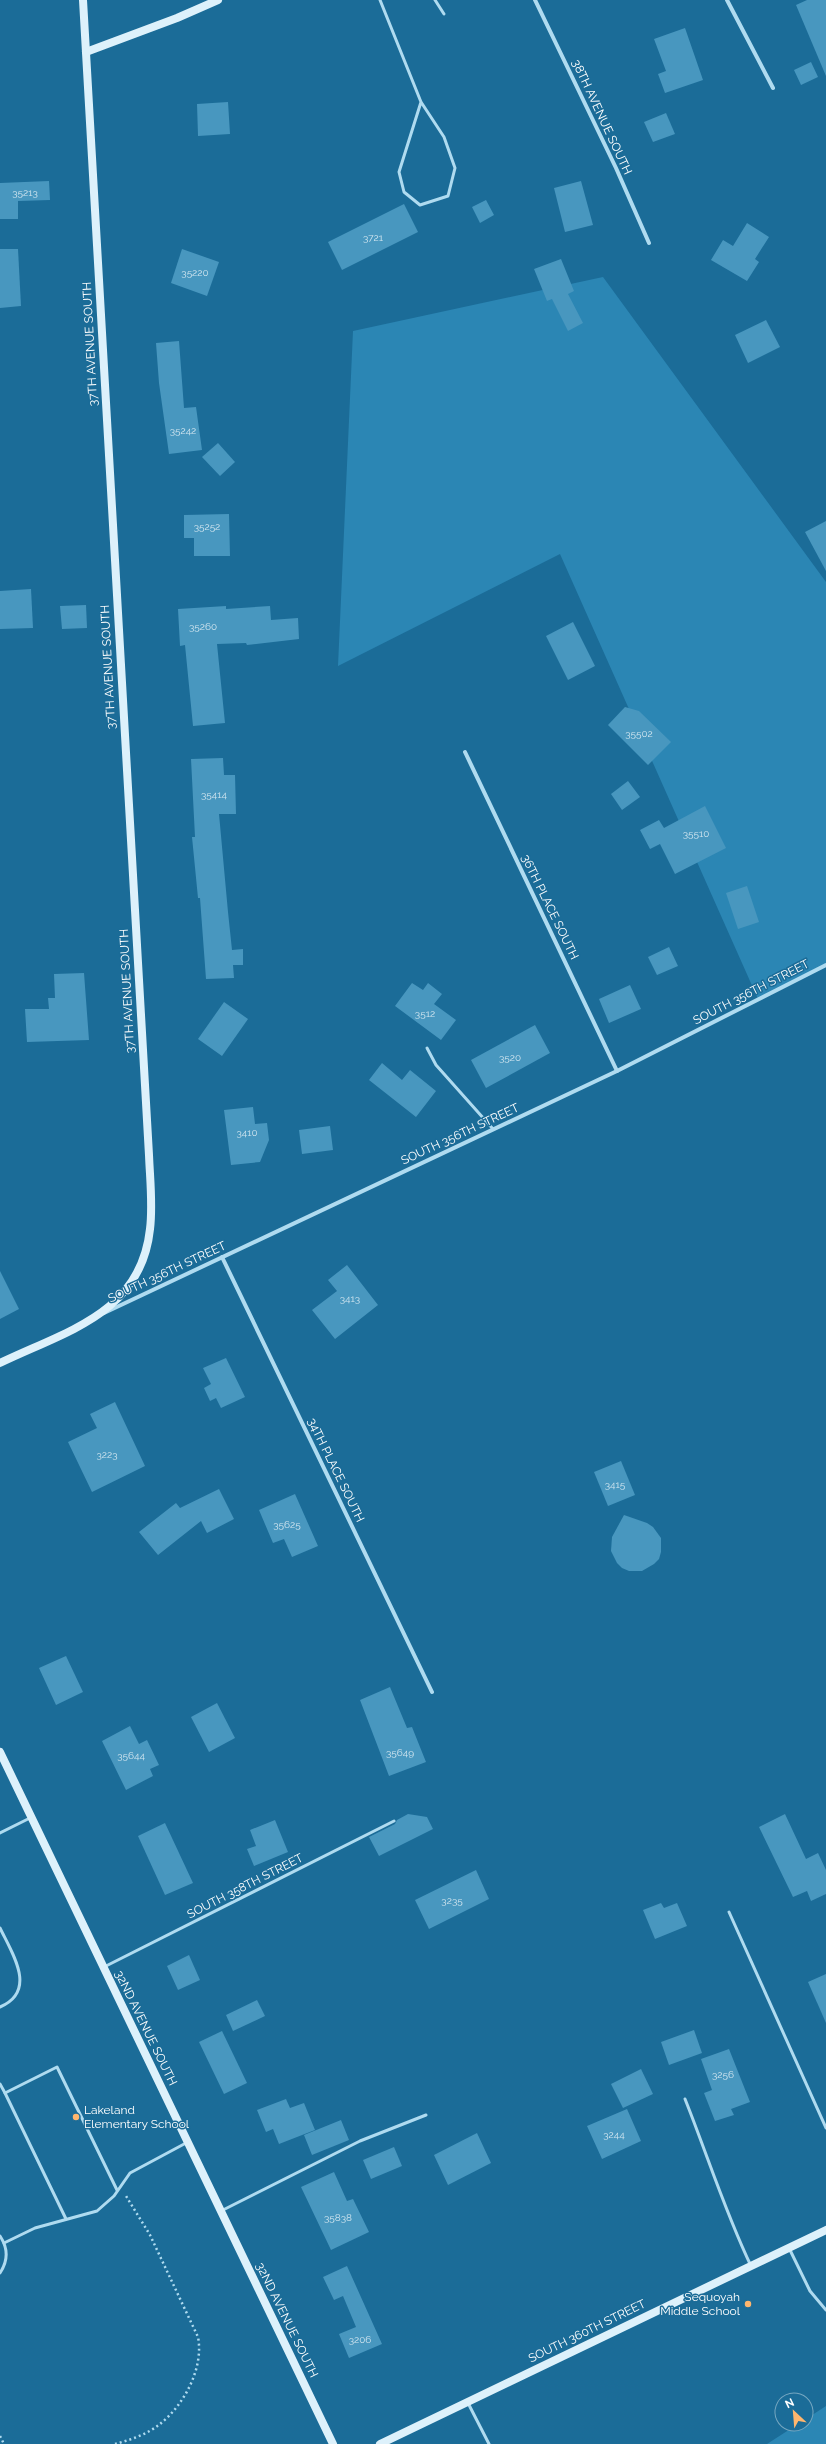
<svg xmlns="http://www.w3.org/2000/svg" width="826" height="2444" font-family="Raleway,sans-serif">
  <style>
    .green { fill: #2b86b4 }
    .building { fill: #4897bf }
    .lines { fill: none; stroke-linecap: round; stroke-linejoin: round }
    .path { stroke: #afdbf0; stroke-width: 2.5; stroke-dasharray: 2 3; stroke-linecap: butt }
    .lane { stroke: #afdbf0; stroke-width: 3 }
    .street { stroke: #afdbf0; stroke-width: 4 }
    .secondary { stroke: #ddf1fb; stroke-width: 8 }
    .poi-dot { fill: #ffb66e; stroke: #1b6c98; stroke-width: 1.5 }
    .labels { text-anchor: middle; stroke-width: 3; stroke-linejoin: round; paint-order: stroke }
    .number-label { font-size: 10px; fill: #d1e5ef }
    .street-label { font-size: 12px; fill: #fff; stroke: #1b6c98 }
    .poi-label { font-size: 12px; fill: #fff; stroke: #1b6c98; text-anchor: start }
  </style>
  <rect width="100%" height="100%" fill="#1b6c98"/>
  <g class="green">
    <path d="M603 277 826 582V967L758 999 560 554 338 666 353 331Z"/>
    <path d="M826 2406V2444H767L798 2424H806V2419Z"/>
  </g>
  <g class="building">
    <path d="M807 0H826V76L796 5Z"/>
    <path d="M685 28 703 80 665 93 658 74 666 71 654 39Z"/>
    <path d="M811 62 818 77 801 85 794 70Z"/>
    <path d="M228 102 230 134 198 136 197 104Z"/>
    <path d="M666 113 675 134 653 142 644 122Z"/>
    <path d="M49 181 50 200 18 201V219H0V183Z"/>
    <path d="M581 181 593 225 565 232 554 188Z"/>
    <path d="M486 200 494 215 480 223 472 207Z"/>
    <path d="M404 204 418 232 342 270 328 242Z"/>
    <path d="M747 223 769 237 755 259 759 262 747 281 711 260 723 240 733 246Z"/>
    <path d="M0 249H18L21 306 0 308Z"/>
    <path d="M182 249 219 262 207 296 171 283Z"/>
    <path d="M561 259 574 291 568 294 583 323 568 331 552 299 547 301 534 269Z"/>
    <path d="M766 320 780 347 748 363 735 335Z"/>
    <path d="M179 341 184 408 196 407 202 450 169 454 159 383 156 343Z"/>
    <path d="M218 443 235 462 220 476 202 457Z"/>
    <path d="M229 514 230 556H194V538H184V515Z"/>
    <path d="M826 521V571L805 532Z"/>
    <path d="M31 589 33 628 0 629V591Z"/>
    <path d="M86 605 87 628 62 629 60 606Z"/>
    <path d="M226 606V609L270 606 271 620 298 618 299 639 247 645 246 643 217 644 225 723 193 726 185 645 180 646 178 609Z"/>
    <path d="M573 622 595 666 568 680 546 636Z"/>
    <path d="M625 707 639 711 671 742 648 765 608 725Z"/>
    <path d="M223 758 224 775H235L236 814H219L228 912 232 950 243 949V965H233L234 978 206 979 200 898H198L192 837H195L191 759Z"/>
    <path d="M628 781 640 797 622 810 611 794Z"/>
    <path d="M705 806 726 848 675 874 660 844 650 849 640 830 659 820 664 828Z"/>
    <path d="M747 886 759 922 738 929 726 893Z"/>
    <path d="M669 947 678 966 657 975 648 957Z"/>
    <path d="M84 973 89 1040 27 1042 25 1009H49L48 998H55L54 974Z"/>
    <path d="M412 983 423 990 428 983 442 994 434 1004 456 1020 441 1040 395 1006Z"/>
    <path d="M630 985 641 1009 609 1023 599 999Z"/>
    <path d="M224 1002 248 1019 222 1056 198 1039Z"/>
    <path d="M535 1025 550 1053 486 1088 471 1060Z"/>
    <path d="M382 1063 402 1080 410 1070 436 1091 416 1117 369 1080Z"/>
    <path d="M253 1107 255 1124 267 1123 269 1140 260 1162 231 1165 224 1110Z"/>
    <path d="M330 1126 333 1150 302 1154 299 1130Z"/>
    <path d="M347 1265 378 1305 335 1339 312 1310 337 1291 328 1280Z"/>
    <path d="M0 1271 19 1309 0 1319Z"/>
    <path d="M226 1358 245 1397 221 1408 216 1398 210 1401 204 1388 211 1384 203 1368Z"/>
    <path d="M115 1402 145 1466 92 1492 68 1442 97 1428 90 1414Z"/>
    <path d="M621 1461 635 1495 608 1506 594 1472Z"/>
    <path d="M219 1489 234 1519 207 1533 201 1521 158 1555 139 1532 176 1503 180 1508Z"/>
    <path d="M295 1494 318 1546 292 1557 284 1539 273 1543 259 1510Z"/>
    <path d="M624 1515 647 1523 653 1527 661 1538V1552L659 1559 654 1564 642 1571H629L622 1568 617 1563 611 1551 612 1537Z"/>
    <path d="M66 1656 83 1692 56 1705 39 1668Z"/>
    <path d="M390 1687 407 1728 412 1727 426 1762 389 1776 360 1700Z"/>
    <path d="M217 1703 235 1738 209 1752 191 1717Z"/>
    <path d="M130 1726 139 1744 147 1740 159 1765 150 1769 153 1776 126 1790 102 1741Z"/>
    <path d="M408 1814 427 1817 433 1829 379 1856 369 1837 395 1824 397 1820Z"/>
    <path d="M785 1814 806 1859 818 1853 826 1870V1894L811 1901 807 1891 793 1897 759 1827Z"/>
    <path d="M275 1820 288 1852 254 1866 247 1849 256 1846 250 1830Z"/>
    <path d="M165 1823 193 1883 165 1895 138 1836Z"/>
    <path d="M476 1870 489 1899 429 1929 415 1900Z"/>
    <path d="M661 1903 664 1908 677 1903 687 1926 655 1939 643 1910Z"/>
    <path d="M189 1955 200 1980 178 1990 167 1966Z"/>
    <path d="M826 1974V2023L808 1982Z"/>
    <path d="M257 2000 265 2016 233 2031 226 2015Z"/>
    <path d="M694 2030 702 2053 669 2065 661 2042Z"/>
    <path d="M222 2031 247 2083 224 2094 199 2042Z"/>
    <path d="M729 2049 750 2102 731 2109 734 2115 715 2121 704 2093 712 2090 701 2059Z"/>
    <path d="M641 2069 653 2094 623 2108 611 2084Z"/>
    <path d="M286 2099 290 2108 304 2103 315 2130 279 2144 273 2129 266 2132 257 2110Z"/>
    <path d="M627 2109 641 2141 602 2159 587 2126Z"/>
    <path d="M341 2120 349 2140 312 2155 304 2135Z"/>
    <path d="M477 2133 491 2163 448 2185 434 2155Z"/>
    <path d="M394 2147 402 2166 371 2179 363 2160Z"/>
    <path d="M334 2172 347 2201 353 2199 369 2232 331 2250 301 2187Z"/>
    <path d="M347 2266 382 2344 349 2358 339 2334 356 2327 343 2296 334 2300 323 2277Z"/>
  </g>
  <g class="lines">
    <g class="path">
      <path d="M0 2436 4 2444"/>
      <path d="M115 2444C130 2440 148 2434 160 2424 184 2405 204 2368 198 2337L150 2235 126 2196"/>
    </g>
    <g class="lane">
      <path d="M380 0 421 102 444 137 455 168 448 196 420 205 404 192 399 172 421 102"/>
      <path d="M435 0 444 14"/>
      <path d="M427 1048 436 1065 493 1129"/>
      <path d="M0 1833 30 1818"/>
      <path d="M729 1912 826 2128"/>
      <path d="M0 1928C12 1953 38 1991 0 2007"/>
      <path d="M104 1967 394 1821"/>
      <path d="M0 2084 5 2093"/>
      <path d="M685 2099C707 2154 725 2212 751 2266"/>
      <path d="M221 2211 360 2141 426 2115"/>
      <path d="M66 2219 5 2093 57 2067 117 2190"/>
      <path d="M0 2236C8 2248 8 2261 0 2273"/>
      <path d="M4 2243 35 2228 97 2211 114 2196 130 2173 186 2143"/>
      <path d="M789 2248 810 2291 826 2310"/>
      <path d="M468 2403 489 2444"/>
    </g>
    <g class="street">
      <path d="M535 0 616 168 649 243"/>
      <path d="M727 0 773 88"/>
      <path d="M465 752 617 1071"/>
      <path d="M222 1257 432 1692"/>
      <path d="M104 1313 617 1071 826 965"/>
    </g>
    <g class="secondary">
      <path d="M86 52 177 18 218 0"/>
      <path d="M0 1363C66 1331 141 1314 150 1229 153 1205 150 1180 149 1155L83 0"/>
      <path d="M0 1752 333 2444"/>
      <path d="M380 2444 826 2230"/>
    </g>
  </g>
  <g class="poi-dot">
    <circle cx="76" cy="2117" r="4"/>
    <circle cx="748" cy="2304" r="4"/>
  </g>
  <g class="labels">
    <g class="number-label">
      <text x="25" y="196">35213</text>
      <text x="373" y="241">3721</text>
      <text x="195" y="276">35220</text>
      <text x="183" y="434">35242</text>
      <text x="207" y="530">35252</text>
      <text x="203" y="630">35260</text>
      <text x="639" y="737">35502</text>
      <text x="214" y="798">35414</text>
      <text x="696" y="837">35510</text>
      <text x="425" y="1017">3512</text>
      <text x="510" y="1061">3520</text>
      <text x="247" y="1136">3410</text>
      <text x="350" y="1302">3413</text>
      <text x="107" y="1458">3223</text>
      <text x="615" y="1488">3415</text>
      <text x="287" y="1528">35625</text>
      <text x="400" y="1756">35649</text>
      <text x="131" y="1759">35644</text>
      <text x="452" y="1904">3235</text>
      <text x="723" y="2078">3256</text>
      <text x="614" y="2138">3244</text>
      <text x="338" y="2221">35838</text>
      <text x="360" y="2343">3206</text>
    </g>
    <g class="street-label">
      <text transform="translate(602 117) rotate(65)" y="4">38TH AVENUE SOUTH</text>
      <text transform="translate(90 344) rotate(-93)" y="4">37TH AVENUE SOUTH</text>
      <text transform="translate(108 667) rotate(-93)" y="4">37TH AVENUE SOUTH</text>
      <text transform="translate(550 907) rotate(64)" y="4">36TH PLACE SOUTH</text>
      <text transform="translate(127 991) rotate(-93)" y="4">37TH AVENUE SOUTH</text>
      <text transform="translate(751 992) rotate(-27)" y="4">SOUTH 356TH STREET</text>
      <text transform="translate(460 1134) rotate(-25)" y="4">SOUTH 356TH STREET</text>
      <text transform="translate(167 1272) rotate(-25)" y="4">SOUTH 356TH STREET</text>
      <text transform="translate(336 1470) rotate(64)" y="4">34TH PLACE SOUTH</text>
      <text transform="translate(245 1886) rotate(-27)" y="4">SOUTH 358TH STREET</text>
      <text transform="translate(146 2028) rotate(64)" y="4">32ND AVENUE SOUTH</text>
      <text transform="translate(287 2320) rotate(64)" y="4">32ND AVENUE SOUTH</text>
      <text transform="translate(587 2331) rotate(-26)" y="4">SOUTH 360TH STREET</text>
    </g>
    <g class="poi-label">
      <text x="84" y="2114">Lakeland<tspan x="84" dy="14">Elementary School</tspan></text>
      <text x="740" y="2301" text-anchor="end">Sequoyah<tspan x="740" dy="14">Middle School</tspan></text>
    </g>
  </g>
  <g transform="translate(794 2412) rotate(334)"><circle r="19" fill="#1b6c98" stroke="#76a7c1"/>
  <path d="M0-3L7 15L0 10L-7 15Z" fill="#ffb66e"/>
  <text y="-6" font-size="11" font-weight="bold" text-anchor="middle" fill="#ffffff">N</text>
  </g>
</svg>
